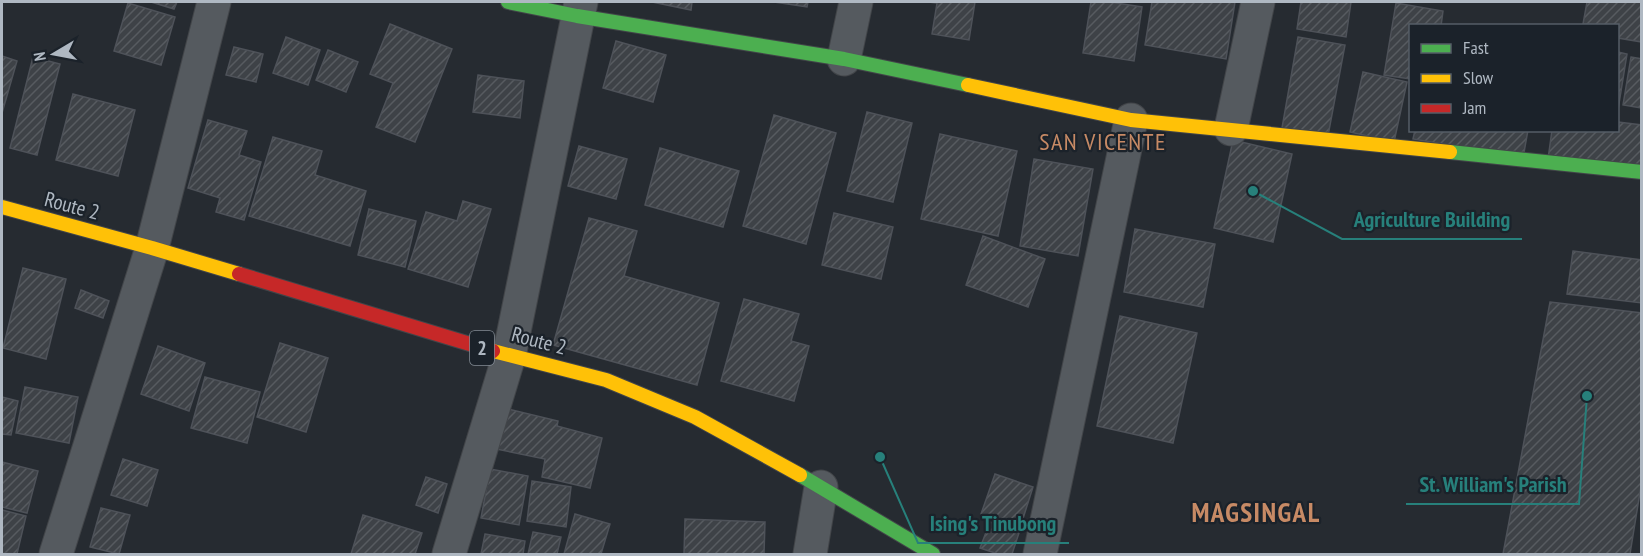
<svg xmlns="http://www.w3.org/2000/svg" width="1643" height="556" font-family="'PT Sans Narrow',sans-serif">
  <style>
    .building { fill: url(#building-hatch); stroke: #4e5259; stroke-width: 1.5 }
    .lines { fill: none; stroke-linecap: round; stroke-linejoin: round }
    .street-casing { stroke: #424549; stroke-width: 35 }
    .fast-casing { stroke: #424549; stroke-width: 16 }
    .slow-casing { stroke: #424549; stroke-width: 16 }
    .jam-casing { stroke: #424549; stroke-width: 16 }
    .street { stroke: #555a5f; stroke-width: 33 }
    .fast { stroke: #4caf50; stroke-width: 14 }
    .slow { stroke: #ffc107; stroke-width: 14 }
    .jam { stroke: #c62828; stroke-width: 14 }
    .labels { text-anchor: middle; stroke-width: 4.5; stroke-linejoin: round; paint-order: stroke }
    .shield { fill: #1b222a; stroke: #838b94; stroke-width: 1.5 }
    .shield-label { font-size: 20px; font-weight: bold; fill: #afb8c2 }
    .street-label { font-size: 21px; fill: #afb8c2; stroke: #1b222a }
    .quarter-label { font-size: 24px; letter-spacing: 1.5px; fill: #c78a65; stroke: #1b222a }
    .district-label { font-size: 27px; font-weight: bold; letter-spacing: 1.5px; fill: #c78a65; stroke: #1b222a }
    .leader { fill: none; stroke: #27807b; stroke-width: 2 }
    .callout-dot { fill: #27807b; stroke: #1b222a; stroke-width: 2 }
    .callout-label { font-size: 22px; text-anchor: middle; font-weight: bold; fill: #27807b; stroke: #1b222a; stroke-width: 4.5; stroke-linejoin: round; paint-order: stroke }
  </style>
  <defs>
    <pattern id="building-hatch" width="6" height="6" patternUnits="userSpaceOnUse" patternTransform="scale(1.5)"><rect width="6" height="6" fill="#3e4247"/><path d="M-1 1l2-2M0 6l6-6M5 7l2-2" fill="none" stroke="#575b60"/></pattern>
  </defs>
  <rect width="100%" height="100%" fill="#262b31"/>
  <g class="building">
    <path d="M151 2H177L174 9Z"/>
    <path d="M652 2H692L691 10Z"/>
    <path d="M774 2H808L807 7Z"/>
    <path d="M928 2H975L969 40 932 34 937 3Z"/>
    <path d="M1091 2H1110L1142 7 1134 61 1083 53Z"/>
    <path d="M1152 2H1235L1226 59 1145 45Z"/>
    <path d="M1301 2H1351L1346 37 1297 29Z"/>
    <path d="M1587 2H1642V42L1618 38V26L1583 24Z"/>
    <path d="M128 3 175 17 161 65 114 51Z"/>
    <path d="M1396 3 1443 11 1441 26H1410V79L1384 75Z"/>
    <path d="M390 24 452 49 415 142 376 127 393 83 370 74Z"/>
    <path d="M286 37 320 50 308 85 273 73Z"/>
    <path d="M1298 37 1345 45 1328 136 1282 128Z"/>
    <path d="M616 41 666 55 653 102 603 88Z"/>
    <path d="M234 47 263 54 256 82 226 75Z"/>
    <path d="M328 50 358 62 346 92 316 80Z"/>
    <path d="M1618 52 1627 54 1618 110Z"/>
    <path d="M2 56 17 61 2 113Z"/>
    <path d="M33 57 60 64 37 155 10 148Z"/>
    <path d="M1631 57 1642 59V108L1623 105Z"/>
    <path d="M1363 72 1407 82 1394 142 1350 132Z"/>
    <path d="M478 75 524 81 520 118 473 112Z"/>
    <path d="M73 94 135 110 118 176 56 160Z"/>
    <path d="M867 112 912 123 893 202 847 191Z"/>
    <path d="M774 115 836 133 806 244 743 226Z"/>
    <path d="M208 120 247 131 239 155 261 162 244 220 216 212 220 198 188 188Z"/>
    <path d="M1618 122 1642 125V170L1548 159 1552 130H1618Z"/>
    <path d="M1415 130H1528L1523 158 1413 139Z"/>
    <path d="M940 134 1017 151 998 236 921 219Z"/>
    <path d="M273 137 322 151 315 175 366 191 350 246 249 216Z"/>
    <path d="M1233 140 1292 154 1273 242 1214 228Z"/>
    <path d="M579 146 627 159 616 199 568 186Z"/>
    <path d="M660 148 739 171 723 227 645 205Z"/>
    <path d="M1034 159 1093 169 1078 256 1020 246Z"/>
    <path d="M463 201 491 209 468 287 408 269 426 212 457 221Z"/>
    <path d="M369 209 416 221 405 267 358 255Z"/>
    <path d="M834 213 893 227 881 279 822 265Z"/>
    <path d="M589 218 637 231 624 276 719 303 697 385 553 345Z"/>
    <path d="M1135 229 1215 244 1203 307 1124 292Z"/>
    <path d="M983 236 1045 259 1028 307 966 285Z"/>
    <path d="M1573 251 1642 260V303L1567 294Z"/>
    <path d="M23 268 66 279 46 359 3 348Z"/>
    <path d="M81 290 109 301 103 318 75 308Z"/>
    <path d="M744 299 799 314 791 341 809 346 794 401 721 381Z"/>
    <path d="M1550 302 1642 313V480L1630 554H1503Z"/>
    <path d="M1120 316 1197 333 1173 443 1097 426Z"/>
    <path d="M280 343 328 358 306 432 257 417Z"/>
    <path d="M158 346 205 363 189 411 141 394Z"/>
    <path d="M205 377 260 392 247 443 191 428Z"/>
    <path d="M25 387 78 397 69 443 16 433Z"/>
    <path d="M2 397 18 401 11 435 2 434Z"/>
    <path d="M508 409 558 421 557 426 602 438 590 488 542 477 545 459 496 449Z"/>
    <path d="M123 459 158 470 147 506 111 495Z"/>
    <path d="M2 462 38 471 27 513 2 507Z"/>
    <path d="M490 469 528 476 519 525 481 518Z"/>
    <path d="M995 474 1033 487 1020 528 981 514Z"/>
    <path d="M426 477 447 484 438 513 416 505Z"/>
    <path d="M532 481 571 487 566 527 527 521Z"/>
    <path d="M101 508 130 515 119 554 90 547Z"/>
    <path d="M2 510 26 516 17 554 2 553Z"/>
    <path d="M575 514 610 524 601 554H564Z"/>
    <path d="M363 515 422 533 415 554H351Z"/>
    <path d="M685 519 765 522 764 554H684Z"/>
    <path d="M990 522 1019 533 1012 554H998L980 548Z"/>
    <path d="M533 532 561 537 557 554H528Z"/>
    <path d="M485 534 525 541 523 554H481Z"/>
  </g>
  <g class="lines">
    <defs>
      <g id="street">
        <path d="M844 59 856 2"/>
        <path d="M1231 129 1258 2"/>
        <path d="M56 554 152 248 214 2"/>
        <path d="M449 554 509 356 581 2"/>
        <path d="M810 554 821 487"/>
        <path d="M1040 554 1131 120"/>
      </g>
      <g id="fast">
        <path d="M508 2 577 16 844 59 968 85"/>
        <path d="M1450 152 1642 172"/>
        <path d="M800 475 933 554"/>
      </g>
      <g id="slow">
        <path d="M968 85 1131 120 1450 152"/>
        <path d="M2 207 152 248 239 274"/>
        <path d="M493 351 606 380 695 417 800 475"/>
      </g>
      <path id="jam" d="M239 274 493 351"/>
    </defs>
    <use href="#street" class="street-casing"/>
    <use href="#fast" class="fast-casing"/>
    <use href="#slow" class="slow-casing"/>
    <use href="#jam" class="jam-casing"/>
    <use href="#street" class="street"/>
    <use href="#fast" class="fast"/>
    <use href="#slow" class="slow"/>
    <use href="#jam" class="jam"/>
  </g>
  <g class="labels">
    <rect class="shield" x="470" y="331" width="24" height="34" rx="4.5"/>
    <g class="shield-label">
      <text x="482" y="355">2</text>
    </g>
    <g class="street-label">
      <text transform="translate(72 206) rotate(15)" y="7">Route 2</text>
      <text transform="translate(539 341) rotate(15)" y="7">Route 2</text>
    </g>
    <g class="quarter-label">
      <text x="1103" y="150">SAN VICENTE</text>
    </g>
    <g class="district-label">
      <text x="1256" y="522">MAGSINGAL</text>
    </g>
  </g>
  <path class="leader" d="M1253 191L1342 239H1522M1587 396L1579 504H1406M880 457L918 543H1069"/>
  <g class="callout-dot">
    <circle cx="1253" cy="191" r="6"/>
    <circle cx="1587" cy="396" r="6"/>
    <circle cx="880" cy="457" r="6"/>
  </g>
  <g class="callout-label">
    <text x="1432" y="227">Agriculture Building</text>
    <text x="1493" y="492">St. William's Parish</text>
    <text x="993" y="531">Ising's Tinubong</text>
  </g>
  <rect width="1643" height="556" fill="none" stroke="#afb8c2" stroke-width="6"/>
  <rect x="1409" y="24" width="210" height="108" fill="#1b222a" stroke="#565e67" stroke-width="1.5"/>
  <rect x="1421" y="44" width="30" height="9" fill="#4caf50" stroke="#565e67" stroke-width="1.5"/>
  <text x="1463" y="54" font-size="18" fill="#afb8c2">Fast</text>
  <rect x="1421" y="74" width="30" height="9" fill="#ffc107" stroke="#565e67" stroke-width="1.5"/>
  <text x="1463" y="84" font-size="18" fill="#afb8c2">Slow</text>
  <rect x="1421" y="104" width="30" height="9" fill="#c62828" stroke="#565e67" stroke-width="1.5"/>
  <text x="1463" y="114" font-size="18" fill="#afb8c2">Jam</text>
  <g transform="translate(54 54) rotate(260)" stroke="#1b222a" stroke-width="4.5" paint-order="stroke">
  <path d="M0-4.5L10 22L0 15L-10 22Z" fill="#afb8c2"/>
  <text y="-9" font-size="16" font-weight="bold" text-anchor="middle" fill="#afb8c2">N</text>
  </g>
</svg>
